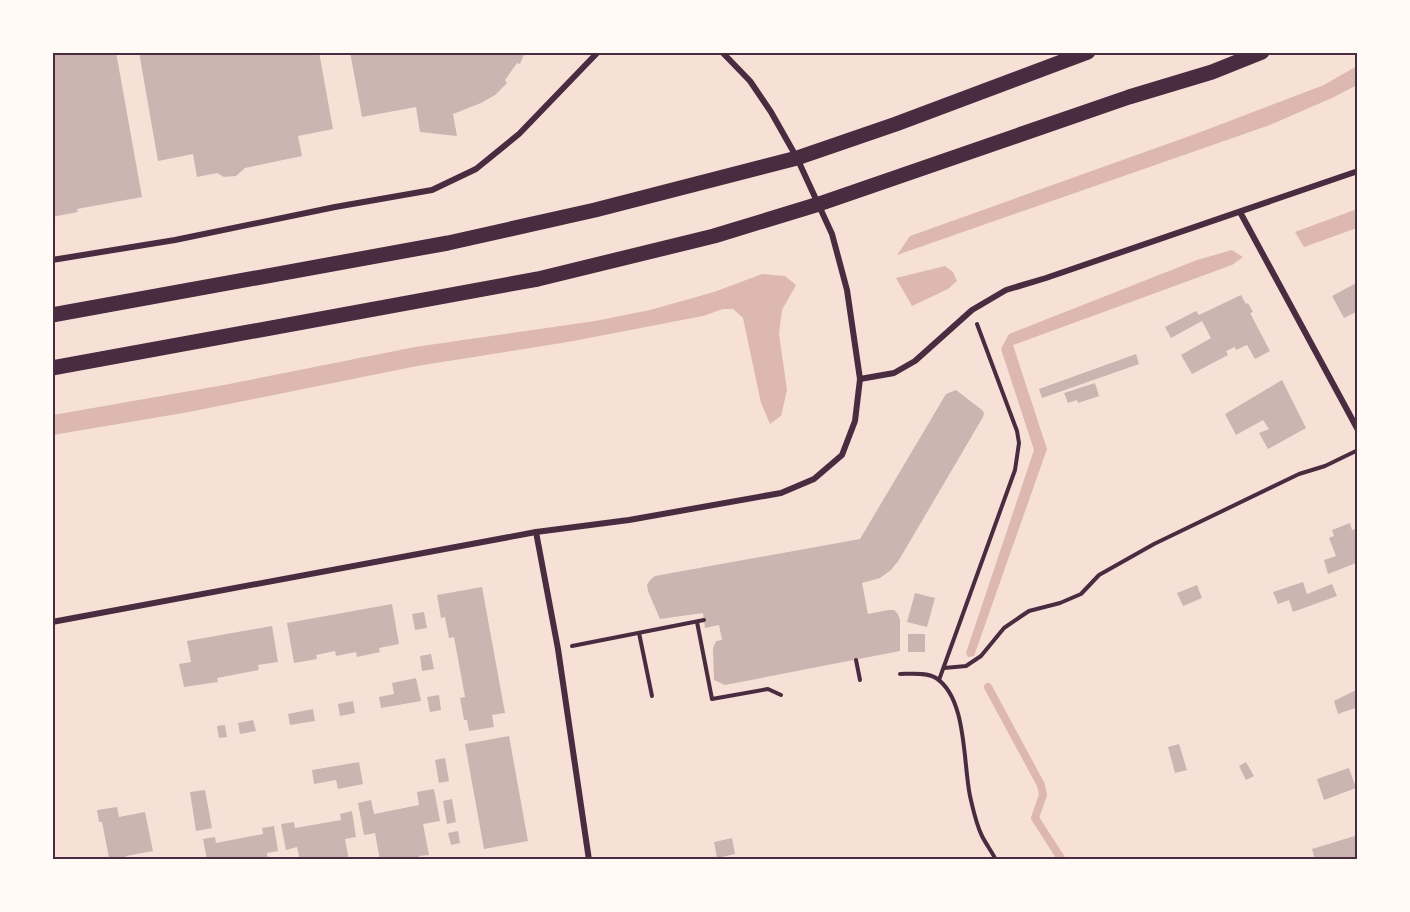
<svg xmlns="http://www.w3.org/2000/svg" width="1410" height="912" font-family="Arial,sans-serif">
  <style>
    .water { fill: #dcb8b0 }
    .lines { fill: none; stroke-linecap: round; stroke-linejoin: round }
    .stream { stroke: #dcb8b0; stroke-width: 8 }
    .building { fill: #ccb4b1 }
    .path { stroke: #4a2c40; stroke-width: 4 }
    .minor { stroke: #4a2c40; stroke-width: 6 }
    .primary { stroke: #4a2c40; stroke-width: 15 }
    .neatline { fill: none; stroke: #4a2c40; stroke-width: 2 }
  </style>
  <rect width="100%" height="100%" fill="#f7e1d7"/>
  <g class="water">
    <path d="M1357 66V85L1332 98 1270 125 897 255 910 236 1198 133 1324 85Z"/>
    <path d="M1357 209V228L1304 247 1295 232Z"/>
    <path d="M1232 250 1243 257 1232 265 1013 345 1047 449 974 656 968 657 966 653 1034 450 1001 349 1009 334 1197 260Z"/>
    <path d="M945 266 953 272 957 281 948 289 912 306 896 278Z"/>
    <path d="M762 274 785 276 796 285 782 310 779 334 787 390 781 416 770 424 761 403 743 318 733 309H723L703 316 568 342 417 366 189 412 53 435V415L224 385 415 347 595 321 650 310 714 292Z"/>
  </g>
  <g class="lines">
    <path class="stream" d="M988 687 1041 785 1043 795 1035 818 1062 860"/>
  </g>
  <g class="building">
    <path d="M52 52H116L142 197 77 209 78 212 52 217Z"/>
    <path d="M139 52H319L333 129 298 136 302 156 245 168 236 176 224 177 217 173 197 177 193 154 158 161Z"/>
    <path d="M350 52H525L520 64 517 63 505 80 507 83 495 95 481 103 453 114 457 136 420 132 416 107 362 117Z"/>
    <path d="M1358 282V311L1344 318 1332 296Z"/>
    <path d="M1241 295 1246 304 1248 303 1253 312 1250 313 1270 351 1255 359 1247 345 1236 350 1235 347 1226 351 1228 355 1192 374 1181 355 1211 338 1202 321 1171 338 1165 327 1196 311 1199 315Z"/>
    <path d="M1136 354 1139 364 1042 398 1039 389Z"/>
    <path d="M1282 380 1306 428 1268 449 1259 433 1269 429 1263 420 1236 435 1225 414Z"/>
    <path d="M1095 383 1099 396 1078 403 1077 400 1068 403 1064 393Z"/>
    <path d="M956 390 982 410 984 413 983 417 899 560 891 570 880 578 862 583 868 614 888 610H894L898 614 900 620V651L725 685 714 680 713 648 716 641 722 640 719 625 705 628 703 613 660 619 648 591 647 585 650 580 655 576 860 539 946 394Z"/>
    <path d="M1350 523 1352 530 1358 528 1356 563 1328 574 1324 560 1336 556 1329 538 1334 536 1332 530Z"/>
    <path d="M1303 582 1307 594 1332 584 1337 596 1293 612 1289 600 1278 604 1273 592Z"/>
    <path d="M1197 585 1202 598 1183 606 1177 593Z"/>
    <path d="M482 587 505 713 492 715 494 727 469 731 467 720H464L460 698 465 697 454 637 449 638 445 617 441 618 437 595Z"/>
    <path d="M915 593 935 598 927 627 907 622Z"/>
    <path d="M392 604 399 644 379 648 380 652 357 657 356 652 336 656 335 651 316 655 317 659 294 663 287 623Z"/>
    <path d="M424 612 427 628 415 630 412 614Z"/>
    <path d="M272 626 278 662 258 665 259 670 217 678 218 682 184 687 179 664 191 662 187 641Z"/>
    <rect x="908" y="634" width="17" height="18"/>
    <path d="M431 654 434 669 422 671 420 656Z"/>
    <path d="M416 678 421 701 381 708 379 697 394 694 392 683Z"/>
    <path d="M1358 689V707L1338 714 1334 701Z"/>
    <path d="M439 695 441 710 430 712 427 697Z"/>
    <path d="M353 701 355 713 340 716 338 704Z"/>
    <path d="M313 709 315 721 290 725 288 714Z"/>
    <path d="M253 720 256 731 240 734 238 723Z"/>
    <path d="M225 725 227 737 219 738 217 726Z"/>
    <path d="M509 736 528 841 484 849 465 744Z"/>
    <path d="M1179 744 1187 770 1175 773 1168 747Z"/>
    <path d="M445 758 449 781 439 783 435 760Z"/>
    <path d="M359 762 363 784 338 789 336 780 314 784 312 770Z"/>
    <path d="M1246 762 1254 776 1246 780 1239 766Z"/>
    <path d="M1349 768 1356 788 1324 800 1317 779Z"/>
    <path d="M434 789 440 821 423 824 429 855 419 856 420 860H380L375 833 364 835 358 803 371 800 374 814 419 805 417 792Z"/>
    <path d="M205 790 212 828 196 831 190 792Z"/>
    <path d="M452 799 456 822 447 824 443 801Z"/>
    <path d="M117 807 119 817 145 812 153 851 126 856 127 860H105L109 858 102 822H99L97 810Z"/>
    <path d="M352 811 356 837 345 839 349 860H300L297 847 286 850 281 824 294 822 295 828 341 820 340 814Z"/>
    <path d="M274 826 278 851 267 853 268 860H207L203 839 215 837 216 843 263 834 262 828Z"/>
    <path d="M458 831 460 843 451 845 448 833Z"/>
    <path d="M1358 835V856L1344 860H1315L1312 849Z"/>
    <path d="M732 838 735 854 717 858 714 842Z"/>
  </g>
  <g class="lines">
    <g class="path">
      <path d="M697 622 712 699 768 689 781 695"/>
      <path d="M639 633 652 696"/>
      <path d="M572 646 704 620"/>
      <path d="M856 660 860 680"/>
      <path d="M944 668 966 666 981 656 1004 628 1020 617 1029 611 1060 603 1081 594 1099 575 1154 544 1299 474 1325 466 1358 450"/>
      <path d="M900 674C910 674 927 672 936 678 967 698 963 763 970 796 973 809 976 824 982 836 986 844 992 852 996 860"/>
      <path d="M939 680 1015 470 1019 443 1017 431 977 324"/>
    </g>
    <g class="minor">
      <path d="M1240 212 1358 430"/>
      <path d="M52 260 175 240 335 207 432 190 476 169 519 134 598 52"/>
      <path d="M860 379 894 373 915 361 972 310 1006 290 1046 278 1358 171"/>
      <path d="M536 532 558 649 589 860"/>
      <path d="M52 622 536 532 629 520 781 493 814 479 842 455 855 421 860 379 847 290 832 234 797 158 771 112 750 81 722 52"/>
    </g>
    <g class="primary">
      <path d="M52 315 448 243 595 210 797 158 896 124 1088 52"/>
      <path d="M52 368 538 279 714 236 819 204 1129 97 1212 72 1262 52"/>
    </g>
  </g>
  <rect width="1410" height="912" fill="none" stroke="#fffaf5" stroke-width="108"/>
  <rect x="54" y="54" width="1302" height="804" class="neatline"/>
</svg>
